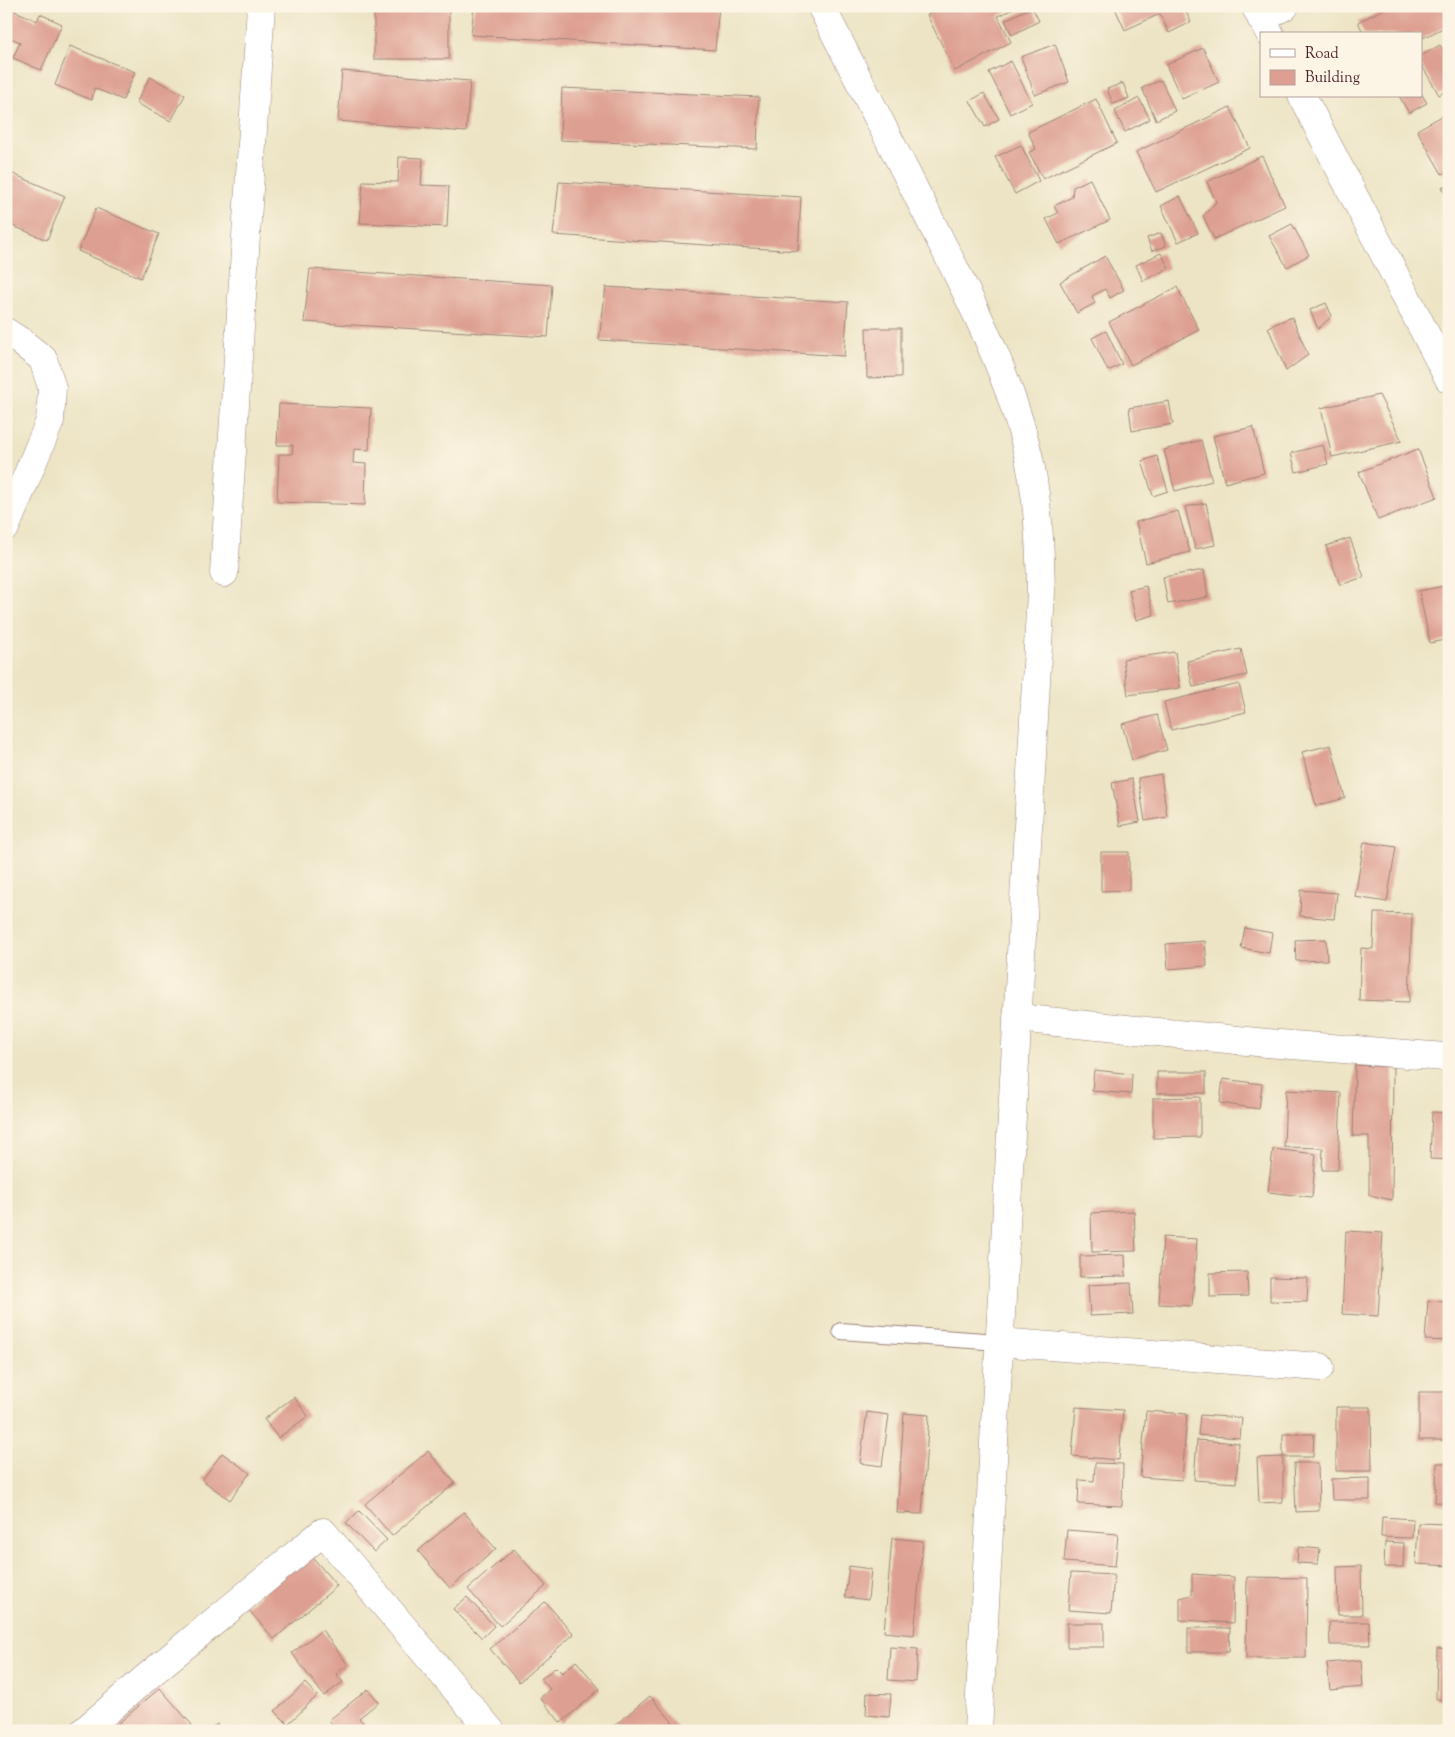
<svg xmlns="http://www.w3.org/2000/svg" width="1455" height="1737" font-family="'Sorts Mill Goudy',serif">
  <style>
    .building { fill: #dd9f91 }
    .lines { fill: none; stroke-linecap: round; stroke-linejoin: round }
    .lane-casing { stroke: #9b8278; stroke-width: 18 }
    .street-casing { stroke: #9b8278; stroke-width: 29 }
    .lane { stroke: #fff; stroke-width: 16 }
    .street { stroke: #fff; stroke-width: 28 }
  </style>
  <rect width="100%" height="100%" fill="#fcf5e5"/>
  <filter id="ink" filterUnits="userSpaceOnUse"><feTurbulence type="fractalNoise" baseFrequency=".02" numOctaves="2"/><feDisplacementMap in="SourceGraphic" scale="10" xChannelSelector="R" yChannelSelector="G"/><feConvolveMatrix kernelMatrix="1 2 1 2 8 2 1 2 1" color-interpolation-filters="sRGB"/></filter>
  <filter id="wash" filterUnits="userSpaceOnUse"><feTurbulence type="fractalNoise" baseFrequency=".0096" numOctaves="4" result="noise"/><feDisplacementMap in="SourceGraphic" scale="20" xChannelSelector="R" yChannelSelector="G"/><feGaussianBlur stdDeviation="1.12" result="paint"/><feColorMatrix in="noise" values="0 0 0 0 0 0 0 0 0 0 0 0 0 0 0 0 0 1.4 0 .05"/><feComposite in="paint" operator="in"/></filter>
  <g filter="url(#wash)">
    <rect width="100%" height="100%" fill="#ece4c4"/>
    <g id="blocks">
      <g class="building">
        <path d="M474 6H719L715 50 471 35Z"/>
        <path d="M945 6H1011L1013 9 998 16 1011 42 955 71 927 15Z"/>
        <path d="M1114 6H1183L1191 22 1169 33 1160 14 1125 30Z"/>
        <path d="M1390 6H1449V25L1421 39V34H1364L1358 22Z"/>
        <path d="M1032 7 1039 21 1012 35 1005 20Z"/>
        <path d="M11 9 37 21 40 14 62 24 41 70 13 58 20 42 6 36V20Z"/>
        <rect x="374" y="9" width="75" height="50"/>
        <path d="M1055 44 1069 82 1035 95 1021 57Z"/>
        <path d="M1440 45 1449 59V89L1439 95 1421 64V56Z"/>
        <path d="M70 46 135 72 123 100 94 88 92 100 55 85Z"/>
        <path d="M1203 48 1219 82 1182 99 1166 65Z"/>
        <path d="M1011 61 1032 103 1010 114 989 72Z"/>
        <path d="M342 71 470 81 466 132 338 121Z"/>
        <path d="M150 77 185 95 171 121 136 103Z"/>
        <path d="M1161 80 1175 111 1156 120 1142 88Z"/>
        <path d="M1123 83 1129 98 1113 104 1107 89Z"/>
        <path d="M562 88 759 97 757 149 560 140Z"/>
        <path d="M984 93 999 119 985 127 970 101Z"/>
        <path d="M1421 93 1427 103 1409 113 1399 96H1421Z"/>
        <path d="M1139 98 1150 119 1125 132 1115 111Z"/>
        <path d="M1096 99 1117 143 1043 179 1029 152 1036 149 1028 132Z"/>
        <path d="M1230 107 1250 148 1156 192 1136 152Z"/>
        <path d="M1449 112V171L1442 174 1417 130Z"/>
        <path d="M1021 145 1039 181 1015 194 995 157Z"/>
        <path d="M1262 156 1285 206 1214 239 1203 216 1216 202 1207 182Z"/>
        <path d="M399 157 423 158 421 185 449 186 447 227 360 223 363 181 398 182Z"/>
        <path d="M6 171 65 196 47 240 6 223Z"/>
        <path d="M1090 179 1110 220 1059 244 1046 219 1058 213 1054 206 1072 197 1073 187Z"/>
        <path d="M559 182 801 197 798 251 553 235Z"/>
        <path d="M1449 184V199L1442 187Z"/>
        <path d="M1180 196 1198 233 1178 242 1161 206Z"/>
        <path d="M96 208 159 234 141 278 78 251Z"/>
        <path d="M1292 224 1309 255 1287 267 1269 236Z"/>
        <path d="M1161 233 1166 246 1152 251 1147 238Z"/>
        <path d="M1161 253 1169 268 1143 281 1136 265Z"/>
        <path d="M1105 256 1124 290 1110 298 1105 289 1092 296 1095 303 1077 313 1060 282Z"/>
        <path d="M310 269 552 285 548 337 304 322Z"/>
        <path d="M606 287 848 302 844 356 599 340Z"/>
        <path d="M1177 287 1199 330 1131 365 1109 322Z"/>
        <path d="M1326 303 1332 316 1318 329 1310 310Z"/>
        <path d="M1292 317 1308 355 1286 371 1268 327Z"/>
        <path d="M866 328H901V377L867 378Z"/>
        <path d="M1106 331 1122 364 1108 371 1092 338Z"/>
        <path d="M1379 395 1402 441 1332 457 1321 408Z"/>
        <path d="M1169 401 1173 424 1132 431 1129 408Z"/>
        <path d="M279 404 371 408 369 450 354 449 353 463 366 464 365 505 277 502 279 454H292L293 445H277Z"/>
        <path d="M1253 427 1264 473 1225 483 1213 436Z"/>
        <path d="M1201 440 1212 481 1175 491 1164 450Z"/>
        <path d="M1323 445 1328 464 1296 472 1291 453Z"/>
        <path d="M1418 449 1437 497 1378 520 1359 472Z"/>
        <path d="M1157 456 1168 491 1153 496 1142 461Z"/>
        <path d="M1206 503 1215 545 1195 549 1185 507Z"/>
        <path d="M1178 511 1190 552 1146 563 1136 522Z"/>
        <path d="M1350 538 1364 577 1340 585 1326 546Z"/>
        <path d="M1204 570 1208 597 1168 604 1163 577Z"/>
        <path d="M1449 585V639L1430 643 1419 591Z"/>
        <path d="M1146 586 1154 615 1136 620 1129 590Z"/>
        <path d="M1241 649 1247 675 1193 687 1187 661Z"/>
        <path d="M1175 652 1180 688 1128 695 1123 659Z"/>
        <path d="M1239 684 1246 712 1171 730 1164 702Z"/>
        <path d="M1157 715 1167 750 1132 760 1122 724Z"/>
        <path d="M1331 745 1345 798 1316 806 1302 752Z"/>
        <path d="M1161 774 1167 817 1145 821 1138 778Z"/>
        <path d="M1132 779 1140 822 1120 826 1112 783Z"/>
        <path d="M1364 842 1396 847 1387 902 1355 897Z"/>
        <path d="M1101 852H1129V890L1101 891Z"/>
        <path d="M1301 890 1337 893 1334 919 1300 916Z"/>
        <path d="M1374 913 1412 914 1409 1002 1359 1000 1361 948 1373 949Z"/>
        <path d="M1245 928 1272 933 1269 953 1241 948Z"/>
        <path d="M1326 939 1327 960 1296 961 1295 940Z"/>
        <path d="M1205 941 1207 966 1168 969 1166 944Z"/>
        <path d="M1355 1065 1393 1067 1392 1200 1369 1195V1136H1353Z"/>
        <path d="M1094 1070 1132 1074 1131 1094 1092 1091Z"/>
        <rect x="1157" y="1072" width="49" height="21"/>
        <path d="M1223 1079 1262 1084 1259 1109 1220 1103Z"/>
        <path d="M1286 1090 1341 1093 1338 1170H1322L1323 1148 1284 1147Z"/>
        <path d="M1200 1097V1137L1153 1138V1098Z"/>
        <path d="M1432 1112 1449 1113V1160L1430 1159Z"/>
        <path d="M1273 1149 1316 1154 1312 1197 1268 1192Z"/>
        <path d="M1134 1211 1136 1251 1092 1252 1091 1213Z"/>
        <path d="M1346 1231 1383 1233 1378 1316 1342 1314Z"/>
        <path d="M1163 1237 1197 1239 1192 1306 1159 1304Z"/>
        <path d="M1125 1255 1126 1276 1080 1277V1256Z"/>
        <path d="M1247 1272 1248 1296 1210 1297V1273Z"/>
        <path d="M1270 1277 1308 1278 1307 1302 1270 1301Z"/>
        <path d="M1131 1283 1133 1314 1090 1316 1088 1285Z"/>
        <path d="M1428 1301 1449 1302V1341L1425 1340Z"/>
        <rect x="1419" y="1392" width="30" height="48"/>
        <path d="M294 1397 308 1416 278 1438 264 1419Z"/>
        <path d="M1076 1407 1123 1410 1119 1460 1072 1456Z"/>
        <path d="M1336 1407H1371L1372 1471H1336Z"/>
        <path d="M1146 1411 1187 1414 1182 1480 1140 1477Z"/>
        <path d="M867 1412 889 1415 882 1466 860 1463Z"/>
        <path d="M904 1413 929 1415 922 1514 897 1513Z"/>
        <path d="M1200 1415 1242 1418 1240 1438 1198 1435Z"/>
        <path d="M1283 1434H1314L1313 1457H1283Z"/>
        <path d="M1197 1440 1239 1443 1236 1483 1194 1480Z"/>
        <path d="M428 1451 455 1483 392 1536 365 1504Z"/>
        <path d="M222 1453 250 1473 230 1500 202 1480Z"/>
        <path d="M1283 1457V1502L1259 1503 1257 1458Z"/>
        <path d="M1095 1463 1123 1464 1122 1506 1078 1504 1079 1480 1094 1481Z"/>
        <path d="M1294 1463H1318L1319 1511 1296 1512Z"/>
        <path d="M1437 1463H1449V1503L1435 1502Z"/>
        <path d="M1370 1478V1500H1332L1331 1479Z"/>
        <path d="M359 1511 387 1540 374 1552 346 1523Z"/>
        <path d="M464 1512 496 1549 450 1588 418 1551Z"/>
        <path d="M1382 1517 1413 1519 1412 1538 1381 1537Z"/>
        <path d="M1418 1523 1449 1524V1566L1416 1564Z"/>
        <path d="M1067 1530 1118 1534 1115 1566 1064 1562Z"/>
        <path d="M892 1538 923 1541 914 1635 884 1632Z"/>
        <path d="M1385 1542 1404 1543 1403 1567H1384Z"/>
        <path d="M1298 1547 1320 1549 1318 1564 1297 1563Z"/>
        <path d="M514 1549 546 1586 500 1626 468 1589Z"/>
        <path d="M309 1553 337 1586 274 1639 246 1607Z"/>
        <path d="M849 1566 871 1569 868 1600 845 1597Z"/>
        <path d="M1361 1566 1362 1615H1338L1337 1567Z"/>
        <path d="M1071 1573 1114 1575 1111 1613 1068 1610Z"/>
        <path d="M1192 1574 1234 1577 1233 1623 1180 1620V1598L1192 1595Z"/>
        <path d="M1247 1577 1307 1578 1306 1658H1246Z"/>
        <path d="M467 1597 494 1626 482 1638 453 1609Z"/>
        <path d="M545 1602 574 1634 519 1682 490 1649Z"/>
        <path d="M1329 1622H1369L1370 1645H1330Z"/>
        <rect x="1067" y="1623" width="37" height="24"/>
        <path d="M1188 1628H1230L1229 1652H1188Z"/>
        <path d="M322 1630 348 1665 336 1674 343 1682 324 1696 292 1653Z"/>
        <path d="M890 1647 918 1649 916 1682 888 1680Z"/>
        <path d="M1437 1648 1449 1649V1700L1436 1699Z"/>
        <path d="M1361 1660 1363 1687 1330 1690 1327 1663Z"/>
        <path d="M576 1661 600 1689 561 1723 540 1698 550 1689 541 1679 556 1667 562 1673Z"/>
        <path d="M305 1683 317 1696 288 1724 275 1711Z"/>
        <path d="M160 1688 192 1725 186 1731H117L114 1727Z"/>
        <path d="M368 1689 379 1702 359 1718 370 1731H338L329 1720Z"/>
        <path d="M867 1693 891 1694 889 1717 866 1715Z"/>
        <path d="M650 1696 677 1727 673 1731H608Z"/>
        <path d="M217 1724 223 1731H210Z"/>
      </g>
    </g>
  </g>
  <g filter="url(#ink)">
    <use href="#blocks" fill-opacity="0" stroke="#9b8278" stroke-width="1"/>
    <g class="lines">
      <defs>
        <path id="lane" d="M841 1331 999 1342"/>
        <g id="street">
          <path d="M821 6C857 76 892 146 928 216 965 289 1004 362 1025 442 1038 489 1040 544 1041 592L978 1731"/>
          <path d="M1255 6 1270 34"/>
          <path d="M1261 18 1285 6"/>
          <path d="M1302 96 1449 379"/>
          <path d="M6 332 20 341 43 359 52 388 50 421 6 526"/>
          <path d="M224 573 261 6"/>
          <path d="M1017 1018 1267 1043 1445 1057"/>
          <path d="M999 1342 1320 1367"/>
          <path d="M84 1731 148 1676 323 1532 491 1731"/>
        </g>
      </defs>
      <use href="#lane" class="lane-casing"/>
      <use href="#street" class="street-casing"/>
      <use href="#lane" class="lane"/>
      <use href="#street" class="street"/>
    </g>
  </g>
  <rect width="1455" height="1737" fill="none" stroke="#fcf5e5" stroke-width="25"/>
  <rect x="1260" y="32" width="162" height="65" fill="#fcf5e5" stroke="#b59f9b"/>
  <rect x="1270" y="49" width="25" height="8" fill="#ffffff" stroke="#b59f9b"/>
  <text x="1305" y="58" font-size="15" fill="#4a1f2b">Road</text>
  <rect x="1270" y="70" width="25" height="15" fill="#dd9f91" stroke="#b59f9b"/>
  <text x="1305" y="82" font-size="15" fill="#4a1f2b">Building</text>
</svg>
